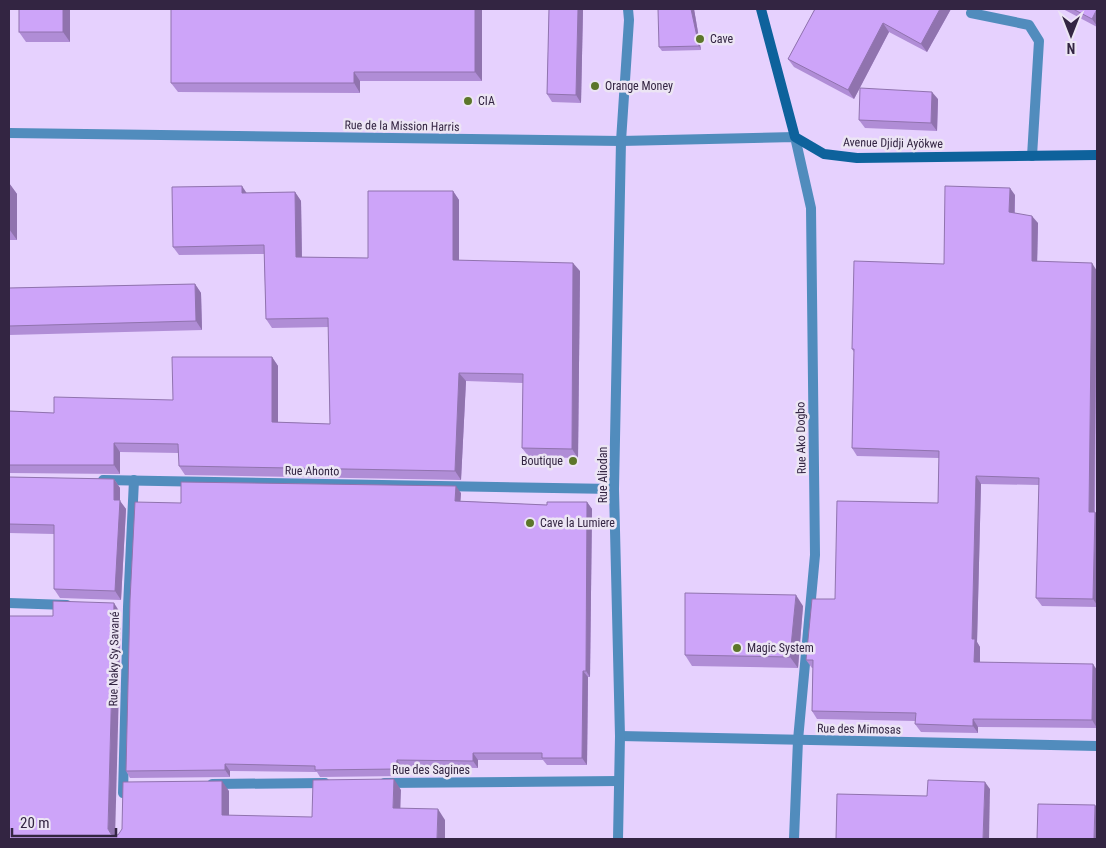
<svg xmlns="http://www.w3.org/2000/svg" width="1106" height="848" font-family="'Roboto Condensed',sans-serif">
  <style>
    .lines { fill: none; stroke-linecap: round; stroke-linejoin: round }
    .lane { stroke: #518cbd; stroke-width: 10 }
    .street { stroke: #518cbd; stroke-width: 10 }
    .secondary { stroke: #0e629c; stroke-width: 10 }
    .wall { fill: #b08dd6 }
    .shaded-wall { fill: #9073ae }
    .building { fill: #cda4f9; stroke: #9073ae }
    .poi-dot { fill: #5c762a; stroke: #ece5f4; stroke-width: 2 }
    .labels { text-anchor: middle; stroke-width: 5; stroke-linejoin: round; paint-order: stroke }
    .poi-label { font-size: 12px; fill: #332542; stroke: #ece5f4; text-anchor: start }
    .street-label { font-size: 12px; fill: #332542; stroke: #ece5f4 }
  </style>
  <rect width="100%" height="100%" fill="#e6d1fe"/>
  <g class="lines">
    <g class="lane">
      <path d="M971 13 1029 25 1039 41 1032 156"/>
      <path d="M621 141 629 20 628 9"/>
    </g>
    <g class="street">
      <path d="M9 133 621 141 795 137 811 208 815 555 798 740 794 839"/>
      <path d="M103 480 614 489"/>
      <path d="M9 603 67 605"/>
      <path d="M620 736 1097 746"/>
      <path d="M384 783 619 781"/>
      <path d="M212 784 325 783"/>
      <path d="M123 793 128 607 134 480"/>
      <path d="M618 839 620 736 614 489 621 141"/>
    </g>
    <path class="secondary" d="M761 9 795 137 824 154 857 158 1097 155"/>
  </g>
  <g class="wall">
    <path d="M70 9V42H26L19 32Z"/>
    <path d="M482 9V81H360V93L178 92 171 83Z"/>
    <path d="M549 9H583L581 103 552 102 547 94Z"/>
    <path d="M694 9 701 50 662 51 659 47Z"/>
    <path d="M815 9H951L927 52 889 32 854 99 794 67 788 59Z"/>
    <path d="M1063 9H1097V27Z"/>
    <path d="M938 99 937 131 865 128 859 120Z"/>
    <path d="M9 183 17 194V240H9Z"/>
    <path d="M453 191 459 200V260L580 271 578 458 529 457 522 448 523 383 466 381 461 480 185 475 179 466V453L120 452V474L9 473V411L54 413 173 400 272 357 278 366V422L330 424 329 327 272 328 266 319 264 254 179 255 173 247 247 193 295 192 301 201 302 257 368 258Z"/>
    <path d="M1015 195V213L1038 223 1037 261 1097 271 1095 512 1097 515V607L1042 606 1036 598 1039 485 981 484 977 642 980 647V662L1097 670V728L978 727V733L921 732 915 724V721L817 719 812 711 813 668H812L806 660 835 599 938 503 939 458 857 456 852 448 854 352 852 349 944 264Z"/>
    <path d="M195 284 201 293 202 330 9 335V288Z"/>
    <path d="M9 477 114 479 120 488V501L126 509 121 600 60 598 54 589V534L9 533Z"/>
    <path d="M461 493 460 501 547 505 587 502 592 509 590 677H588L587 765H547L543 760H478V768L402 767 401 776 320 777 317 772 230 771V777L130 778 126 771 181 503Z"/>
    <path d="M803 606 798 668 692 666 685 655Z"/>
  </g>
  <g class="shaded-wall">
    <path d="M63 9H70V42L63 32Z"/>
    <path d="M475 9H482V81L475 72Z"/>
    <path d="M578 9H583L581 103 576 95Z"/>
    <path d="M691 9H694L701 50 699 46Z"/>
    <path d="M940 9H951L927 52 921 44Z"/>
    <path d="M1097 9V26L1092 19Z"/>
    <path d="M883 23 889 32 854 99 848 90Z"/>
    <path d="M354 72 360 81V93L354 83Z"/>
    <path d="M932 92 938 99 937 131 931 123Z"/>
    <path d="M9 183 17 194V240L9 229Z"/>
    <path d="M242 186 248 195 242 193Z"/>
    <path d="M1010 188 1015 195 1014 220 1009 212Z"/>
    <path d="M453 191 459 200V269L453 260Z"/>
    <path d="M295 192 301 201 302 265 296 257Z"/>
    <path d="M1032 216 1038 223 1037 269 1032 261Z"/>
    <path d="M573 263 580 271 578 458 572 449Z"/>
    <path d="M1092 263 1097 271 1094 520 1089 512Z"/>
    <path d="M195 284 201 293 202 330 196 321Z"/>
    <path d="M272 357 278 366V431L272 422Z"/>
    <path d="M459 373 466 381 461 480 455 471Z"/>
    <path d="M114 443 120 452V474L114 465Z"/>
    <path d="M976 476 981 484 977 642 980 647V670L974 662 972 639Z"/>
    <path d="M114 479 120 488V501L126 509 121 600 115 591Z"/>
    <path d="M456 486 461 493 460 508 455 501Z"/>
    <path d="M587 502 592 509 590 677 586 671Z"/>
    <path d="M1095 512 1097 515V605L1093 599Z"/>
    <path d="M796 595 803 606 798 668 790 657Z"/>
    <path d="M114 603 121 614 115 839 111 834 108 829Z"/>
    <path d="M1093 664 1097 670V728L1092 720Z"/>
    <path d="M583 671 588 677 587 765 582 758Z"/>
    <path d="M973 719 978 727V733L973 726Z"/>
    <path d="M473 753 478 760V768L473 761Z"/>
    <path d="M397 760 402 767 401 776 396 769Z"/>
    <path d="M225 764 230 771V777L225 770Z"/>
    <path d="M394 779 401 790 400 819 393 808Z"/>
    <path d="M222 781 229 791V826L222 815Z"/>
    <path d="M985 782 990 789 989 839H983Z"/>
    <path d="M1095 805 1097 808V839H1094Z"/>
    <path d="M438 809 445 820V839H437Z"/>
  </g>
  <g class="building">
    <rect x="19" y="9" width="44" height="23"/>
    <path d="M171 9H475V72H354V83H171Z"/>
    <path d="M549 9H578L576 95 547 94Z"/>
    <path d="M658 9H691L699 46 659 47Z"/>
    <path d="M815 9H940L921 44 883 23 848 90 788 59Z"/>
    <path d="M1073 9H1097L1092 19Z"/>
    <path d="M860 88 932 92 931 123 859 120Z"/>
    <path d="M242 186V193L295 192 296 257 368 258V191H453V260L573 263 572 449 522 448 523 374 459 373 455 471 179 466 178 444 114 443V465H9V411L54 413V397L173 400 172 357H272V422L330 424 328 318 266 319 264 245 173 247 172 187Z"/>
    <path d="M945 186 1010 188 1009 212 1032 216V261L1092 263 1089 512H1095L1093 599 1036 598 1039 478 976 476 972 639H975L974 662 1093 664 1092 720 973 719V726L915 724 916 713 812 711 813 660H806L812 599H835L837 501 938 503 939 451 852 448 854 349H852L854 261 944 264Z"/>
    <path d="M195 284 196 321 9 326V288Z"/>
    <path d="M9 477 114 479V500H120L115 591 54 589V525L9 524Z"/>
    <path d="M181 482 456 486 455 501 547 505V502H587L586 671H583L582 758H542V753H473V761L397 760 396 769 315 770V766L225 764V770L126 771 130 600 135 502 181 503Z"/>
    <path d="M685 593 796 595 790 657 685 655Z"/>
    <path d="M53 601 114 603 108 829 111 834 118 835 122 829 123 782 222 781V815L312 817 313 780 394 779 393 808 438 809 437 839H9V616H53Z"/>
    <path d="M928 780 985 782 983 839H836L837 794 927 796Z"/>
    <path d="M1038 804 1095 805 1094 839H1037Z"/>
  </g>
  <g class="poi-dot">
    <circle cx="700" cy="39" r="5"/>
    <circle cx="595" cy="86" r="5"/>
    <circle cx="468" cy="101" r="5"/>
    <circle cx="573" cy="461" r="5"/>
    <circle cx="530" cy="523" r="5"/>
    <circle cx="737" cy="648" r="5"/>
  </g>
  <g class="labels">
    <g class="poi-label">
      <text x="710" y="43">Cave</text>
      <text x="605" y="90">Orange Money</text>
      <text x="478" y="105">CIA</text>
      <text x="563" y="465" text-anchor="end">Boutique</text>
      <text x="540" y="527">Cave la Lumiere</text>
      <text x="747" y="652">Magic System</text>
    </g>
    <g class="street-label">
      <text transform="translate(402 126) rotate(1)" y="4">Rue de la Mission Harris</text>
      <text transform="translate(893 143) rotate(1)" y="4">Avenue Djidji Ayökwe</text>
      <text transform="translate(801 438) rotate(-91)" y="4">Rue Ako Dogbo</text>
      <text transform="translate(312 471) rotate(1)" y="4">Rue Ahonto</text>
      <text transform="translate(603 475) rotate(-90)" y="4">Rue Aliodan</text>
      <text transform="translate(114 659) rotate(-89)" y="4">Rue Naky Sy Savané</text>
      <text transform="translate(859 729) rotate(1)" y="4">Rue des Mimosas</text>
      <text x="431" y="774">Rue des Sagines</text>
    </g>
  </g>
  <rect width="1106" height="848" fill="none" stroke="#332542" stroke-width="20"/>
  <g transform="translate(1071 35) rotate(180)" stroke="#ece5f4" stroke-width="4" paint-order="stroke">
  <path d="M0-4L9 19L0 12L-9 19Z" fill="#332542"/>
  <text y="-8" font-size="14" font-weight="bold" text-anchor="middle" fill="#332542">N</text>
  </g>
  <path d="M12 828v8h104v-8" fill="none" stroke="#332542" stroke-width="2.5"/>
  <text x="20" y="828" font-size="15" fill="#332542" stroke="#ece5f4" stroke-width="4" paint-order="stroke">20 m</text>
</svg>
